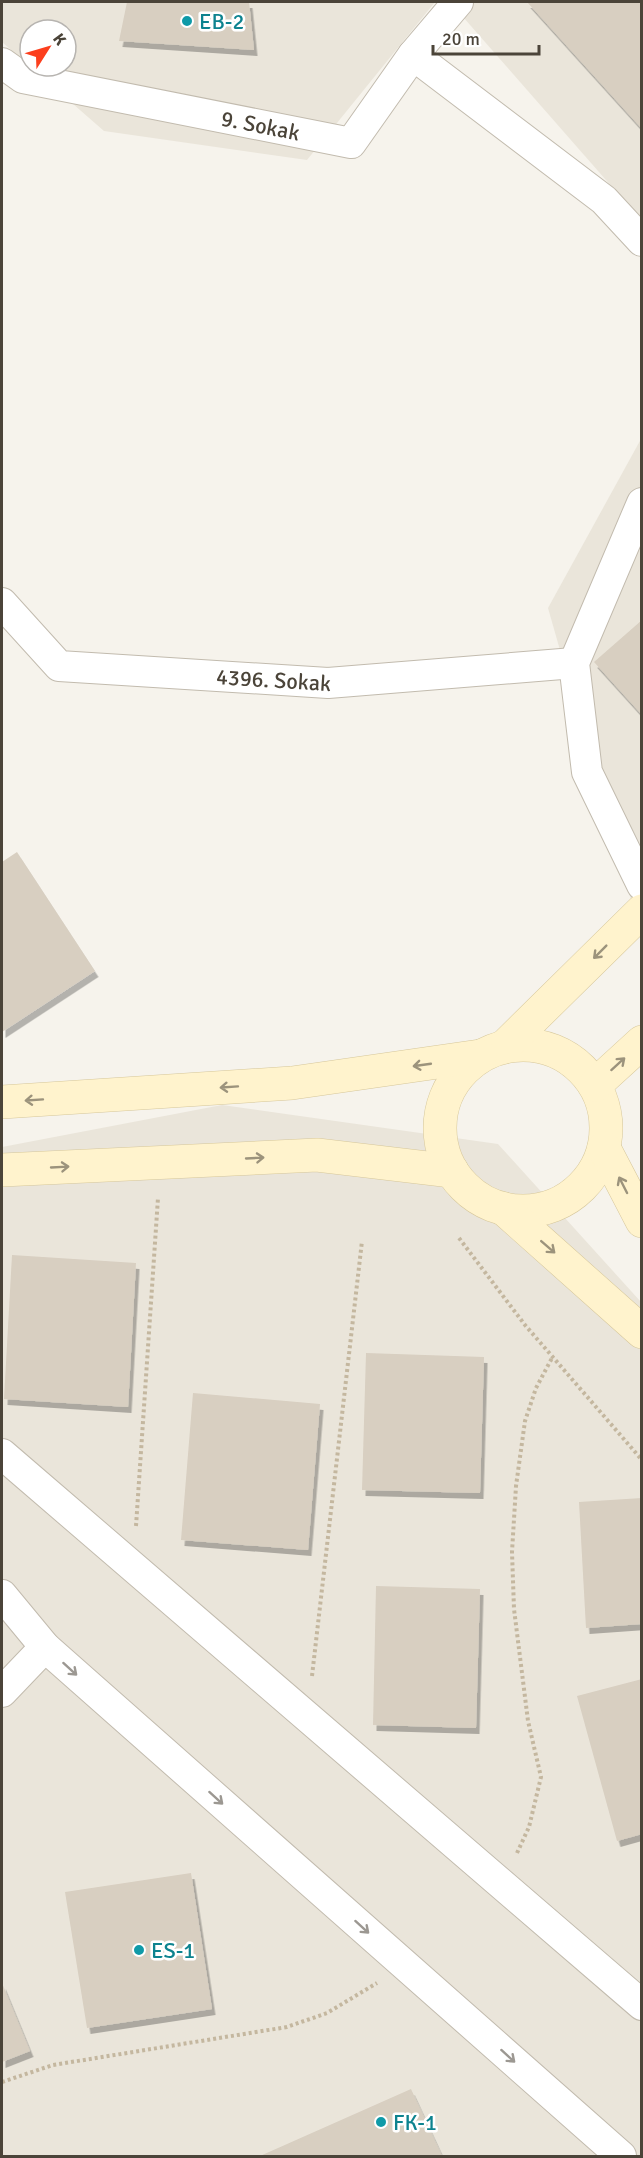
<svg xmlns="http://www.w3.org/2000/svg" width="643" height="2158" font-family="Signika,sans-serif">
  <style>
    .residential { fill: #eae5da; fill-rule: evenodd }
    .building { fill: #d8cfc1; filter: url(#shadow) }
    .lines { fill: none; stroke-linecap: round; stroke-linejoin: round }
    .street-casing { stroke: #c2bbae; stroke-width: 32 }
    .secondary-casing { stroke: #d6c79b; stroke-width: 34 }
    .path { stroke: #c4b79f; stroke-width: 4; stroke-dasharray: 3 3; stroke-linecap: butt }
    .street { stroke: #fff; stroke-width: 30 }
    .secondary { stroke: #fff3cd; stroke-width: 33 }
    .oneway { stroke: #9c937c }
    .oneway2 { stroke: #9c9892 }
    .culture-dot { fill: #0f9aa8; stroke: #fff; stroke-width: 2 }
    .labels { text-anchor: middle; stroke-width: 5; stroke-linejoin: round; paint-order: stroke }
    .culture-label { font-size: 22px; fill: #0d838f; stroke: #fff; text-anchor: start }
    .street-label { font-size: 22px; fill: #4b4439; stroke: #fff }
  </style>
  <defs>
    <filter id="shadow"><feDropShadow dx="3.5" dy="6" stdDeviation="0" flood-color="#0004"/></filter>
  </defs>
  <rect width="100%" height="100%" fill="#f6f3ec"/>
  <g class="residential">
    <path d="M2 2H435L307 160 104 131 2 42ZM30 30H66V66H30Z"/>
    <path d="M463 2H641V220L456 9Z"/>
    <path d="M641 439V924L636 917 548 608Z"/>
    <path d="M222 1105 498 1144 641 1302V2156H2V1147Z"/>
  </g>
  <g class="building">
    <path d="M127 2H249L254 50 119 41Z"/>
    <path d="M527 2H642V129Z"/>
    <path d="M642 620V715L594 662Z"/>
    <path d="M17 852 95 971 2 1032V862Z"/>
    <path d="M12 1255 136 1263 128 1407 4 1399Z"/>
    <path d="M366 1353 484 1357 480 1493 362 1490Z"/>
    <path d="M193 1393 320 1404 308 1550 181 1540Z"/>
    <path d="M642 1498V1624L586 1628 579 1502Z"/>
    <path d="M376 1586 480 1589 476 1728 373 1725Z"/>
    <path d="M642 1679V1834L617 1841 577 1696Z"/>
    <path d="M191 1873 212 2009 87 2028 65 1892Z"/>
    <path d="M2 1983 30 2051 2 2062Z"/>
    <path d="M411 2089 442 2156H260Z"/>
  </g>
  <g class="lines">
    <defs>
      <g id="street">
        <path d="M413 55 604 200 642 241"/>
        <path id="s1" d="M2 63 23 78 351 143 413 55 458 2"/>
        <path d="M642 503 574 663 587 772 642 885"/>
        <path id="s2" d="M2 603 59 666 328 683 574 663"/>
        <path d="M2 1454 642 2005"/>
        <path d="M2 1595 45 1647 621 2156"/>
        <path d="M2 1692 45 1647"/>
      </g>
      <g id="secondary">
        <circle cx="523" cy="1128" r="83"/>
        <path d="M504 1047 642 911"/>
        <path d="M595 1085 642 1042"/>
        <path d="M2 1102 292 1083 480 1056"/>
        <path d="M604 1148 642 1221"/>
        <path d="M2 1170 317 1155 452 1171"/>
        <path d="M504 1209 642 1332"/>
      </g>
    </defs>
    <use href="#street" class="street-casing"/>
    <use href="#secondary" class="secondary-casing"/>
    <g class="path">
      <path d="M459 1238 525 1325 642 1460"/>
      <path d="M136 1526 158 1198"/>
      <path d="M312 1676 362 1241"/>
      <path d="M517 1853 529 1827 541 1777 528 1721 514 1609 512 1552 516 1486 525 1421 536 1388 552 1358"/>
      <path d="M2 2082 53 2065 287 2027 327 2013 377 1983"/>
    </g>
    <use href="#street" class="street"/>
    <use href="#secondary" class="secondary"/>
  </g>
  <defs><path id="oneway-shaft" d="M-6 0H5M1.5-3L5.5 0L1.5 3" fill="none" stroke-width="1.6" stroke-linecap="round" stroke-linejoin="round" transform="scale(1.5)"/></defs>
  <g class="oneway">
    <use href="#oneway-shaft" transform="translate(600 952) rotate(135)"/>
    <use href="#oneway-shaft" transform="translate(618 1064) rotate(-42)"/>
    <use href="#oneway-shaft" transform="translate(422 1065) rotate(172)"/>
    <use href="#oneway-shaft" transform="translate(229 1087) rotate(176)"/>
    <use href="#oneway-shaft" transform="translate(34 1100) rotate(176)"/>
    <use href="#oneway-shaft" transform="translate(255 1158) rotate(-3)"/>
    <use href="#oneway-shaft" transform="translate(60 1167) rotate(-3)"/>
    <use href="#oneway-shaft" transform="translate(623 1185) rotate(-117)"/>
    <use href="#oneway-shaft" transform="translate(548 1247) rotate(41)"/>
  </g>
  <g class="oneway2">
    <use href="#oneway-shaft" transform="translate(70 1669) rotate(42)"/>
    <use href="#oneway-shaft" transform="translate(216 1798) rotate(42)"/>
    <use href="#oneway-shaft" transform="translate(362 1927) rotate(42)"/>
    <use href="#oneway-shaft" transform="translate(508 2056) rotate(42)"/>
  </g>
  <g class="culture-dot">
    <circle cx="187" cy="21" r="6"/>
    <circle cx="139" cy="1950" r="6"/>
    <circle cx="381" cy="2122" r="6"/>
  </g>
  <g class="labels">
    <g class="culture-label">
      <text x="199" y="29">EB-2</text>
      <text x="151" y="1958">ES-1</text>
      <text x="393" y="2130">FK-1</text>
    </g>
    <g class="street-label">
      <text dy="8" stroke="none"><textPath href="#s1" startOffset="268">9. Sokak</textPath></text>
      <text dy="8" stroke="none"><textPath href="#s2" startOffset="300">4396. Sokak</textPath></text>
    </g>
  </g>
  <rect width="643" height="2158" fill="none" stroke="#4b4439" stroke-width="6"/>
  <g transform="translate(48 48) rotate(53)"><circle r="28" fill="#ffffff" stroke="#b7b4b0" stroke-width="1.5"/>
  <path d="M0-4.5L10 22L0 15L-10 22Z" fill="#fc3f1d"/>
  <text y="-9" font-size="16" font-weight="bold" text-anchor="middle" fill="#4b4439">K</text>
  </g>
  <path d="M433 45v9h106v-9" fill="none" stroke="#4b4439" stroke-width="3"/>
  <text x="442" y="45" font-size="18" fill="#4b4439" stroke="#ffffff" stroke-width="4.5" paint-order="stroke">20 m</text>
</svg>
